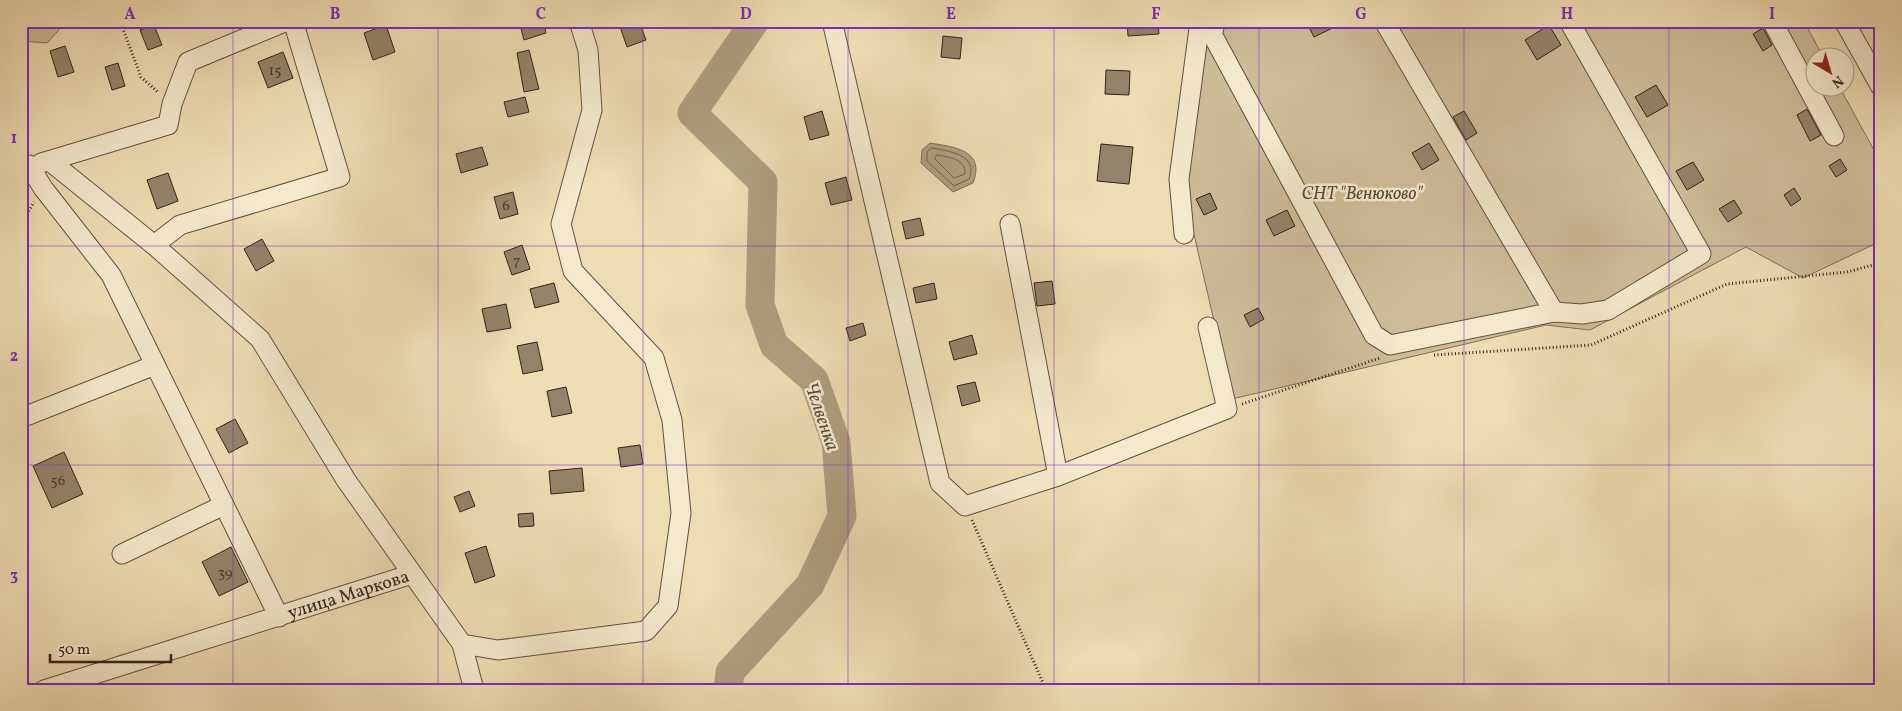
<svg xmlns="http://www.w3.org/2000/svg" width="1902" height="711" font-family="Vollkorn,serif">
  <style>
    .green { fill: #cebc98; stroke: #806f5a }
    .water { fill: #ae9d7f; stroke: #7c6c57 }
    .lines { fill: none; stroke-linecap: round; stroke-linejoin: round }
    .shore { stroke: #70604e; stroke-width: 1 }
    .river { stroke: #ae9d7f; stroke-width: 29 }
    .building { fill: #94836a; stroke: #32221c }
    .minor-casing { stroke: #615042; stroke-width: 21 }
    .path { stroke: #32221c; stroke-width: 3; stroke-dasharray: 1 2.5; stroke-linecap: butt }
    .minor { stroke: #f4e8cd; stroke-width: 19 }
    .grid { fill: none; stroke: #7b2cbf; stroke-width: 1; stroke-opacity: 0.55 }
    .labels { text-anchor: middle; stroke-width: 5; stroke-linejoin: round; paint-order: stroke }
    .number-label { font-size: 15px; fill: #4a3a30 }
    .park-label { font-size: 18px; font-style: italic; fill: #59483b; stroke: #f4e8cd }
    .street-label { font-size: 18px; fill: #32221c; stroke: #f4e8cd }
    .water-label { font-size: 19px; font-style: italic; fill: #5d4d3f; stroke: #f4e8cd }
    .neatline { fill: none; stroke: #7b2cbf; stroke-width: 2 }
    .grid-label { font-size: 16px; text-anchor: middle; font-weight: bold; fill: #7b2cbf }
  </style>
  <rect width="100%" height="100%" fill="#eedcb2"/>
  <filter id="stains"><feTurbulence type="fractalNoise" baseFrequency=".004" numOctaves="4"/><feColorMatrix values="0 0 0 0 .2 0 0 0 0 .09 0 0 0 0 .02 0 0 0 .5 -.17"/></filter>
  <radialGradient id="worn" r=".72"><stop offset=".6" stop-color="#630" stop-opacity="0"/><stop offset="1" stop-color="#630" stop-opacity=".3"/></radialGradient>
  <g class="green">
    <path d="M21 21H67L47 43 21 41Z"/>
    <path d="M1203 21H1804L1823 57 1814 58V88H1840L1881 163V241L1803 278 1746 247 1590 330 1546 325 1232 399 1184 191Z"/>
  </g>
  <path class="water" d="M930 143C954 147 986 150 973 183L953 192 921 163 922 150Z"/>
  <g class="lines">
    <g class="shore">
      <path d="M932 148C949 151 979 155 969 179L954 186 927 161V152Z"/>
      <path d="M937 155C949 157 966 159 965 174L954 178 935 159Z"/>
    </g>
    <path class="river" d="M728 690 730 672 810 585 842 516 836 442 814 380 774 345 760 305 763 182 692 113 755 21"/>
  </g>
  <g class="building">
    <path d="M534 21H543L546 33 524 40 520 25Z"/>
    <path d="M618 21H639L646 40 627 47Z"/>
    <path d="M1127 21H1158L1159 34 1128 36Z"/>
    <path d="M1306 21H1347L1314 37Z"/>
    <path d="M154 25 162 45 148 50 140 30Z"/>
    <path d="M386 25 395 52 373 60 364 33Z"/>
    <path d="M1549 25 1561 45 1537 60 1525 40Z"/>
    <path d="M1763 28 1772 45 1763 51 1753 34Z"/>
    <path d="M943 36 962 38 960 59 941 57Z"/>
    <path d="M65 46 74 72 58 77 50 51Z"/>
    <path d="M529 50 539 89 524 92 517 53Z"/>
    <path d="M283 52 293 78 268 88 258 62Z"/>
    <path d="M118 63 125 86 112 90 105 67Z"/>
    <path d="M1106 70 1130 71 1129 95 1105 94Z"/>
    <path d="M1656 85 1668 105 1647 117 1635 97Z"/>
    <path d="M525 97 529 112 508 117 504 102Z"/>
    <path d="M1807 109 1821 135 1810 141 1797 115Z"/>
    <path d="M822 111 829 135 810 140 804 117Z"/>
    <path d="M1464 111 1477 133 1466 140 1453 117Z"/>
    <path d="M1429 143 1439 160 1422 170 1412 153Z"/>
    <path d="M1101 144 1133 147 1129 184 1097 181Z"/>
    <path d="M482 147 488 165 461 173 456 154Z"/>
    <path d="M1840 159 1847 170 1836 177 1829 166Z"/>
    <path d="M1693 162 1704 180 1687 190 1676 171Z"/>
    <path d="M168 173 178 201 157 209 147 180Z"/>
    <path d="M846 177 852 200 831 205 825 183Z"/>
    <path d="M1794 188 1801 199 1791 206 1784 195Z"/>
    <path d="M513 192 518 214 500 219 494 197Z"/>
    <path d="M1210 193 1217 209 1204 215 1196 199Z"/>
    <path d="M1734 200 1742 213 1728 222 1719 209Z"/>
    <path d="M1287 210 1295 226 1274 236 1266 220Z"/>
    <path d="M920 218 924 235 906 239 902 222Z"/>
    <path d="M262 239 274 261 256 271 244 249Z"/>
    <path d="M522 245 530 269 512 275 504 252Z"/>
    <path d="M1052 281 1055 304 1037 306 1034 283Z"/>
    <path d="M554 283 559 302 535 308 530 289Z"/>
    <path d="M934 283 937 299 916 303 913 288Z"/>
    <path d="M506 304 511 328 487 332 482 309Z"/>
    <path d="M1258 308 1264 319 1250 327 1244 315Z"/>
    <path d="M863 323 866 335 850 341 846 328Z"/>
    <path d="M972 335 977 354 954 360 949 342Z"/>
    <path d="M537 342 543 370 523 374 517 346Z"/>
    <path d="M975 382 980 401 962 406 957 386Z"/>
    <path d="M566 387 572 413 552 417 547 391Z"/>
    <path d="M235 419 248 443 229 453 216 429Z"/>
    <path d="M640 445 643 464 621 467 618 448Z"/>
    <path d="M64 452 83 494 52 508 33 466Z"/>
    <path d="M582 468 584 491 551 494 549 471Z"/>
    <path d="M469 491 475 506 460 512 454 497Z"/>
    <path d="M533 513 534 526 519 527 518 514Z"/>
    <path d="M486 546 495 576 475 583 465 553Z"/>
    <path d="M231 547 248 582 219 596 202 562Z"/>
  </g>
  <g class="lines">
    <defs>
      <g id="minor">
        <path d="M832 21 940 483 965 506 1058 476 1227 409 1208 327"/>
        <path d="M1216 21 1212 34 1374 335 1390 345 1554 312 1582 314 1608 310 1701 254 1569 21"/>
        <path d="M1384 21 1554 312"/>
        <path d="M1772 21 1834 136"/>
        <path d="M1844 21 1881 87"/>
        <path d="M51 162 154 245 260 339 346 480 462 644 474 690"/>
        <path d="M41 163 168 125 172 104 188 62 287 21"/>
        <path d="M29 165 43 188 111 275 279 617"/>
        <path d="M1010 224 1058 476"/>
        <path d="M1184 234 1179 179 1200 21"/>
        <path d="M154 245 180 225 340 177 293 21"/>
        <path d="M21 418 155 365"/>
        <path d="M122 554 224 505"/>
        <path d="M462 644 498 650 646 631 668 606 681 513 672 420 654 358 573 271 561 224 592 110 588 50 579 21"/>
        <path id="s1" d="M44 690 412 574"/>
      </g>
    </defs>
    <use href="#minor" class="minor-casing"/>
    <g class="path">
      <path d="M120 21 141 77 159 93"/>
      <path d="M21 223 34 202"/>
      <path d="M1434 355 1591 345 1727 284 1847 272 1881 263"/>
      <path d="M1242 404 1380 358"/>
      <path d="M972 520 1046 690"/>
    </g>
    <use href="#minor" class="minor"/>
  </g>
  <path class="grid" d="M233 21V690M438 21V690M643 21V690M848 21V690M1054 21V690M1259 21V690M1464 21V690M1669 21V690M21 246H1881M21 465H1881"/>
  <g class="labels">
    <g class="number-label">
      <text x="275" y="75">15</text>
      <text x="506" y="210">6</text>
      <text x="517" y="265">7</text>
      <text x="58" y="485">56</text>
      <text x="225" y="577">39</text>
    </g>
    <g class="park-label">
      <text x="1362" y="199">СНТ "Венюково"</text>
    </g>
    <g class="street-label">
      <text dy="6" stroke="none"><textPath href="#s1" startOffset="319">улица Маркова</textPath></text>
    </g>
    <g class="water-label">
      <text transform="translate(823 416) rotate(71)" y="7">Челвенка</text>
    </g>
  </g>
  <rect width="1902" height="711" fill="none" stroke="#eedcb2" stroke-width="55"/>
  <g transform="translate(1830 72) rotate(142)"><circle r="24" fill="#f4e8cd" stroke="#a69986"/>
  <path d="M0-4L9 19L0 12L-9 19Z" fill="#8f2418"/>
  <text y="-8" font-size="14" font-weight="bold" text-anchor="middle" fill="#32221c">N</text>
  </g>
  <path d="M50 654v8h121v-8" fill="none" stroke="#32221c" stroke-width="2.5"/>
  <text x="58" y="654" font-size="15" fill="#32221c" stroke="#f4e8cd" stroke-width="4" paint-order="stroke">50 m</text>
  <rect x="28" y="28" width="1846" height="656" class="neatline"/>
  <g class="grid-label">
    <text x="130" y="19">A</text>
    <text x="335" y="19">B</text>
    <text x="541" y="19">C</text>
    <text x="746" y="19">D</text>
    <text x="951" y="19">E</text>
    <text x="1156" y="19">F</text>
    <text x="1361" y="19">G</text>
    <text x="1567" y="19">H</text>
    <text x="1772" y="19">I</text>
    <text x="14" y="143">1</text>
    <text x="14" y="361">2</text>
    <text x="14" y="580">3</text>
  </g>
  <rect width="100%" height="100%" filter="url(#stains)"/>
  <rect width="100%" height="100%" fill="url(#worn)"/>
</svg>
